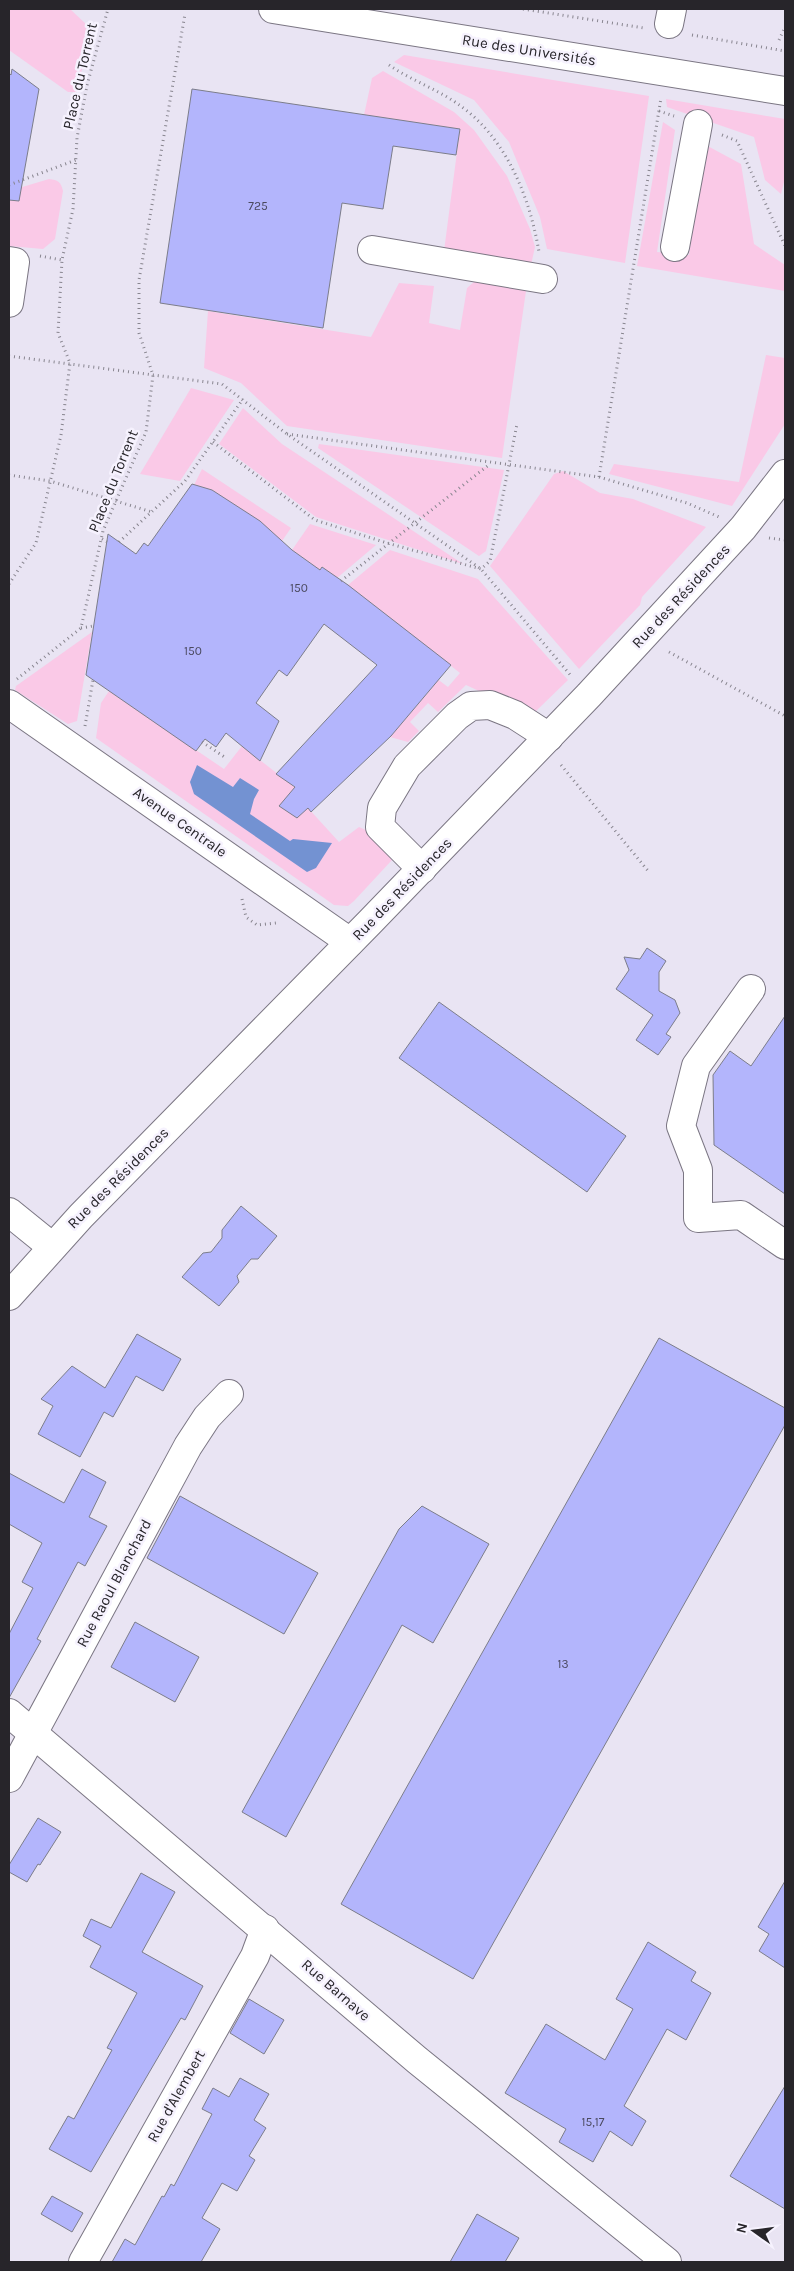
<svg xmlns="http://www.w3.org/2000/svg" width="794" height="2271" font-family="Karla,sans-serif">
  <style>
    .green { fill: #fac9e7 }
    .water { fill: #7392d2 }
    .building { fill: #b3b5fc; stroke: #7c7d8a }
    .lines { fill: none; stroke-linecap: round; stroke-linejoin: round }
    .minor-casing { stroke: #7b7683; stroke-width: 30 }
    .path { stroke: #88858f; stroke-width: 3; stroke-dasharray: 1 4; stroke-linecap: butt }
    .minor { stroke: #fff; stroke-width: 28 }
    .labels { text-anchor: middle; stroke-width: 5; stroke-linejoin: round; paint-order: stroke }
    .number-label { font-size: 12px; fill: #4a495e }
    .street-label { font-size: 15px; fill: #27252a; stroke: #f6f2fe }
  </style>
  <rect width="100%" height="100%" fill="#e9e4f3"/>
  <g class="green">
    <path d="M9 9H70L89 27 78 92H68L9 50Z"/>
    <path d="M404 55 649 96 625 263 547 249 540 217 509 142 474 100 394 62Z"/>
    <path d="M383 71 454 112 474 130 507 176 530 229 535 247 531 265 444 251 460 129 364 115 372 78Z"/>
    <path d="M666 99 785 119V178L781 194 765 180 754 137 667 107Z"/>
    <path d="M663 122 675 130 657 252 689 255 704 144 741 164 754 244 785 265V291L637 266Z"/>
    <path d="M49 179C58 180 61 182 63 191L55 239 43 249 9 246V191Z"/>
    <path d="M481 276 527 284 502 458 287 426 241 383 204 368 208 311 371 337 399 283 434 286 429 323 460 330 467 288Z"/>
    <path d="M766 355 785 358V424L732 506 609 474 614 464 739 482Z"/>
    <path d="M191 388 234 400 180 481 140 474Z"/>
    <path d="M243 408 282 444 463 564 316 517 219 444Z"/>
    <path d="M319 444 504 470 486 551 479 556 318 448Z"/>
    <path d="M202 469 291 528 282 541 211 490 194 485Z"/>
    <path d="M563 471 600 493 633 499 706 527 642 597 640 605 579 669 490 566 554 474Z"/>
    <path d="M310 524 376 545 337 578 322 567 320 570 292 550Z"/>
    <path d="M390 550 478 579 568 680 534 713 525 712 466 685 438 712 428 703 410 722 419 731 408 742 390 737 433 687 431 685 436 678 448 687 460 673 348 585Z"/>
    <path d="M92 632 77 721 68 724 15 690 16 686Z"/>
    <path d="M109 691 224 769 242 746 297 789 279 806 308 808 339 842 359 827C375 833 385 844 392 860L354 901 348 906 334 905 96 738 101 703Z"/>
  </g>
  <path class="water" d="M197 765 233 787 240 778 259 790 254 799 250 814 290 841 293 839 332 843 316 868 307 872 194 794 190 782Z"/>
  <g class="building">
    <path d="M12 69 39 89 19 201 9 200V73L11 75Z"/>
    <path d="M192 89 460 129 456 155 393 146 383 209 342 203 323 328 160 303Z"/>
    <path d="M192 484 212 490 260 521 292 550 320 570 322 567 348 585 451 665 391 736 311 812 308 808 297 818 279 806 295 787 276 774 377 665 324 624 287 676 279 670 256 703 279 721 260 761 226 733 216 747 205 739 196 751 86 675 108 534 136 554 144 543 148 546Z"/>
    <path d="M647 948 666 961 659 972V991L675 1000 680 1013 666 1034 671 1037 658 1055 636 1040 653 1015 616 989 629 970 624 957 640 959Z"/>
    <path d="M439 1002 626 1136 587 1192 399 1058Z"/>
    <path d="M785 1016V1194L714 1145 713 1075 730 1051 751 1066Z"/>
    <path d="M241 1206 277 1236 258 1259H251L237 1276 239 1282 219 1306 182 1277 203 1253 211 1252 222 1238V1230Z"/>
    <path d="M137 1334 181 1359 163 1391 136 1376 113 1417 104 1412 80 1457 38 1434 53 1406 41 1399 72 1366 105 1388Z"/>
    <path d="M659 1338 785 1408V1425L473 1979 341 1904Z"/>
    <path d="M82 1469 106 1482 89 1517 107 1526 85 1566 78 1562 37 1639 41 1641 9 1698V1634L33 1588 22 1582 42 1543 9 1524V1473L64 1503Z"/>
    <path d="M180 1496 318 1573 284 1634 147 1558Z"/>
    <path d="M422 1506 489 1544 433 1643 402 1625 286 1837 242 1812 399 1529Z"/>
    <path d="M135 1622 199 1657 175 1702 111 1667Z"/>
    <path d="M38 1818 61 1832 40 1865 38 1864 27 1882 9 1872V1865Z"/>
    <path d="M141 1873 175 1892 142 1952 203 1986 185 2020 181 2018 91 2172 49 2149 68 2116 74 2119 112 2050 107 2048 137 1993 90 1967 101 1946 83 1936 91 1919 111 1928Z"/>
    <path d="M785 1881V1968L759 1951 769 1934 758 1927Z"/>
    <path d="M648 1942 696 1972 691 1981 711 1993 686 2040 667 2029 624 2106 646 2121 632 2146 610 2131 593 2162 559 2142 566 2129 505 2093 546 2024 605 2060 633 2009 616 1999Z"/>
    <path d="M249 1999 284 2020 264 2054 230 2033Z"/>
    <path d="M240 2078 269 2094 254 2120 266 2128 249 2156 255 2160 237 2191 222 2183 202 2218 220 2229 201 2262H112L125 2239 135 2245 162 2196 164 2197 171 2184 174 2186 212 2114 202 2109 213 2088 229 2097Z"/>
    <path d="M785 2086V2209L730 2176Z"/>
    <path d="M52 2196 83 2213 72 2232 41 2214Z"/>
    <path d="M477 2214 519 2238 505 2262H450Z"/>
  </g>
  <g class="lines">
    <defs>
      <g id="minor">
        <path d="M273 9 785 91"/>
        <path d="M669 24 672 9"/>
        <path d="M675 247 698 124"/>
        <path d="M372 250 543 279"/>
        <path d="M9 261 15 262 9 303"/>
        <path d="M9 704 350 942"/>
        <path d="M422 869 380 827 382 808 407 766 457 716 471 706 490 705 515 715 549 737"/>
        <path d="M751 989 696 1066 681 1126 698 1170V1218L741 1215 785 1245"/>
        <path d="M9 1212 51 1246"/>
        <path d="M9 1296 81 1216 370 922 589 695 743 528 785 474"/>
        <path d="M9 1713 417 2060 667 2262"/>
        <path d="M9 1778 188 1446 207 1417 229 1394"/>
        <path d="M83 2262 255 1956 265 1929"/>
      </g>
    </defs>
    <use href="#minor" class="minor-casing"/>
    <g class="path">
      <path d="M523 9 644 28"/>
      <path d="M692 35 785 51"/>
      <path d="M779 40 785 27"/>
      <path d="M389 65C412 81 440 90 462 107 507 140 530 198 539 252"/>
      <path d="M659 111 674 116"/>
      <path d="M722 135 737 141 785 246"/>
      <path d="M9 185 76 160"/>
      <path d="M40 256 62 260"/>
      <path d="M9 356 222 384 287 434 481 569 572 677"/>
      <path d="M287 434 599 477 687 503 719 517"/>
      <path d="M213 442 315 520 387 543 481 569 490 561 517 424"/>
      <path d="M9 475 50 481 152 512"/>
      <path d="M599 477 661 98"/>
      <path d="M769 538 785 540"/>
      <path d="M102 539 107 542"/>
      <path d="M119 542 185 481 243 399"/>
      <path d="M341 581 490 464"/>
      <path d="M9 584 36 543 61 435 70 363 58 333 62 260 73 209 77 138 87 85 108 9"/>
      <path d="M81 628 93 626"/>
      <path d="M669 652 785 716"/>
      <path d="M17 679 81 628 103 531 146 432 153 375 139 333V280L185 14"/>
      <path d="M85 726 93 680"/>
      <path d="M202 742 226 758"/>
      <path d="M561 765 649 872"/>
      <path d="M242 899 246 917 257 925 276 923"/>
    </g>
    <use href="#minor" class="minor"/>
  </g>
  <g class="labels">
    <g class="number-label">
      <text x="258" y="210">725</text>
      <text x="299" y="592">150</text>
      <text x="193" y="655">150</text>
      <text x="563" y="1668">13</text>
      <text x="593" y="2126">15,17</text>
    </g>
    <g class="street-label">
      <text transform="translate(529 50) rotate(9)" y="5">Rue des Universités</text>
      <text transform="translate(80 76) rotate(-77)" y="5">Place du Torrent</text>
      <text transform="translate(113 481) rotate(-68)" y="5">Place du Torrent</text>
      <text transform="translate(681 596) rotate(-47)" y="5">Rue des Résidences</text>
      <text transform="translate(180 822) rotate(35)" y="5">Avenue Centrale</text>
      <text transform="translate(402 889) rotate(-46)" y="5">Rue des Résidences</text>
      <text transform="translate(118 1178) rotate(-45)" y="5">Rue des Résidences</text>
      <text transform="translate(114 1583) rotate(-62)" y="5">Rue Raoul Blanchard</text>
      <text transform="translate(336 1990) rotate(41)" y="5">Rue Barnave</text>
      <text transform="translate(176 2096) rotate(-61)" y="5">Rue d'Alembert</text>
    </g>
  </g>
  <rect width="794" height="2271" fill="none" stroke="#27252a" stroke-width="20"/>
  <g transform="translate(754 2231) rotate(284)" stroke="#f6f2fe" stroke-width="4" paint-order="stroke">
  <path d="M0-4L9 19L0 12L-9 19Z" fill="#27252a"/>
  <text y="-8" font-size="14" font-weight="bold" text-anchor="middle" fill="#27252a">N</text>
  </g>
</svg>
